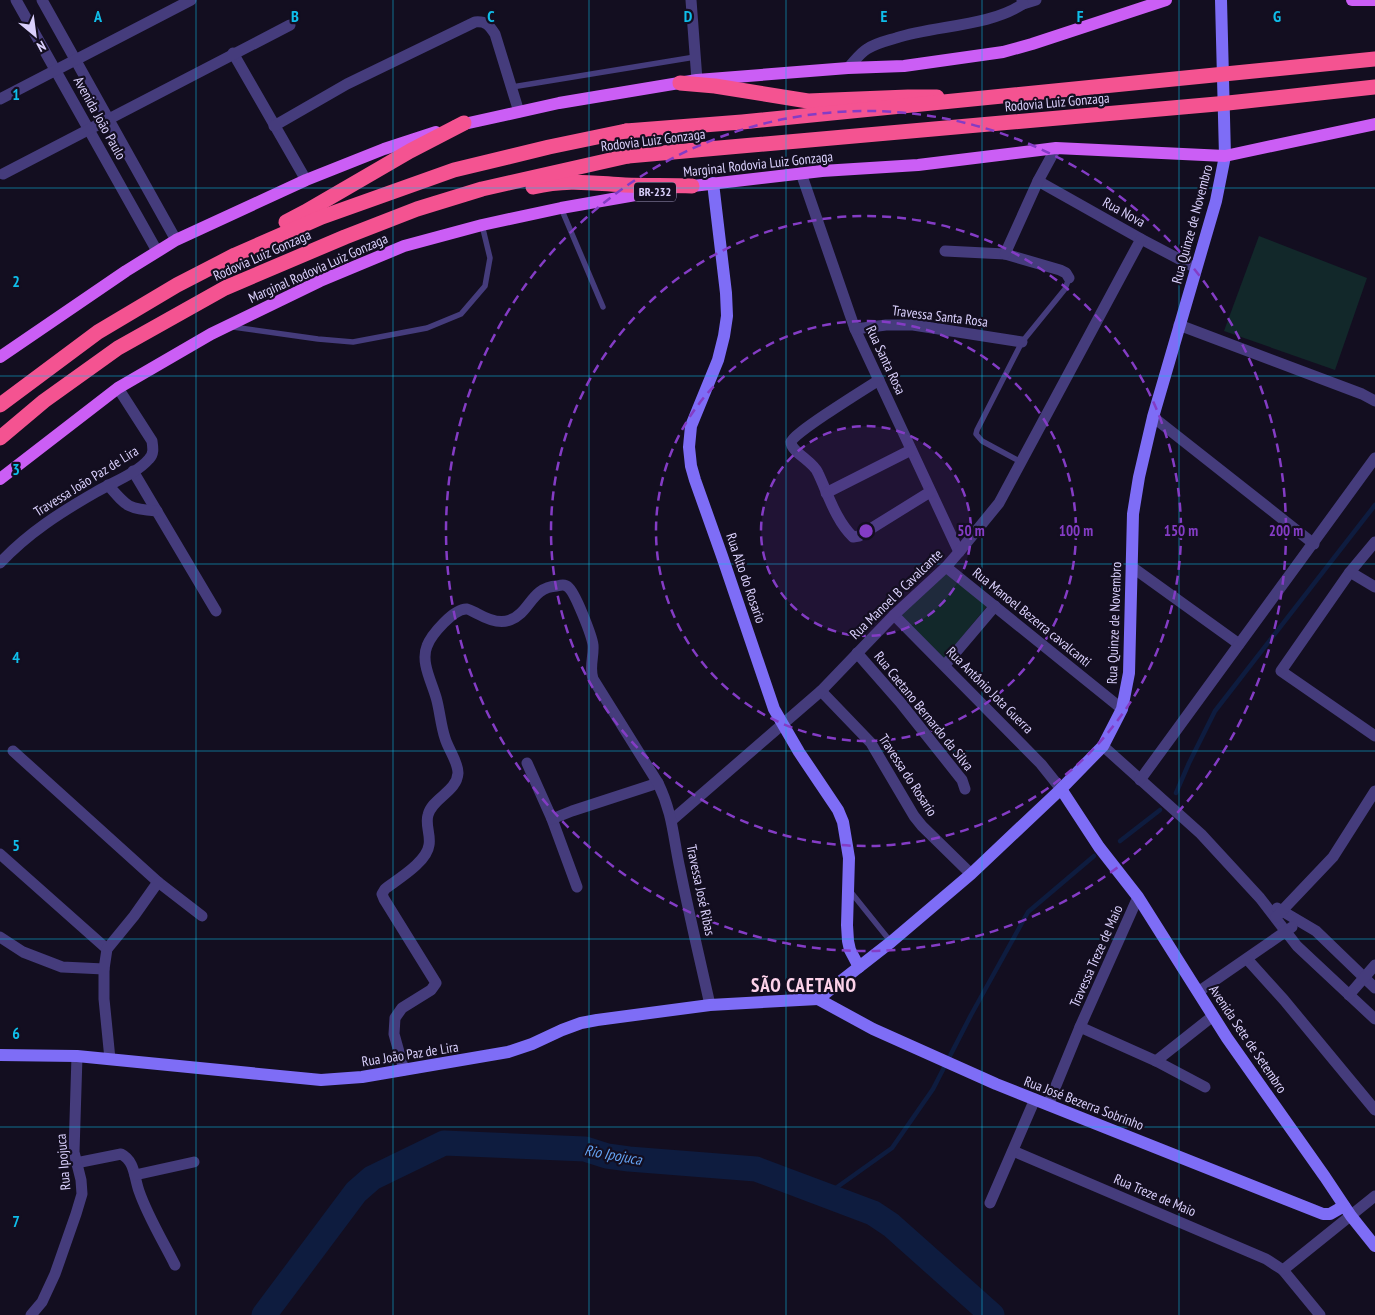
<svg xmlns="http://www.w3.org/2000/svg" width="1375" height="1315" font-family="'PT Sans Narrow',sans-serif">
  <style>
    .green { fill: #12282a }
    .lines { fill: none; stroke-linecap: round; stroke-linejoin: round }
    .stream { stroke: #0e1c3f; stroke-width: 4.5 }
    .river { stroke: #0e1c3f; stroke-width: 25 }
    .lane { stroke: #453c7c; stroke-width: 5.5 }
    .street { stroke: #453c7c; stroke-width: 11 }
    .secondary { stroke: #7e6df6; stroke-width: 12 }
    .primary { stroke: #cb5ef5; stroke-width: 12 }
    .highway { stroke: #f45391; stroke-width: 15 }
    .highway-bridge { stroke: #f45391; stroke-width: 15 }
    .grid { fill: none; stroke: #0fbeea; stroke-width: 1; stroke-opacity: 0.55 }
    .ring { fill: none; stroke: #843cc5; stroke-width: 2.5; stroke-dasharray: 9 6 }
    .labels { text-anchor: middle; stroke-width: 4.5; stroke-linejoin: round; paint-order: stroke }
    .shield { fill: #130e20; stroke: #9e96ba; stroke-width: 1 }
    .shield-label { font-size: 12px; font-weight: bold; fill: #dad0fc }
    .street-label { font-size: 14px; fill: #dad0fc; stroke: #130e20 }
    .water-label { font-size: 15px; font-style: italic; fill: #65a4f5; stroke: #130e20 }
    .district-label { font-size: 19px; font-weight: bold; letter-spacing: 1px; fill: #fcd2e9; stroke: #130e20 }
    .grid-label { font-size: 16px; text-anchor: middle; font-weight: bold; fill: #0fbeea; stroke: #130e20; stroke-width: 4.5; stroke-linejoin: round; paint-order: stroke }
    .centre { fill: #843cc5; stroke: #130e20; stroke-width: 2.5 }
    .ring-label { font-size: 15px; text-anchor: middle; font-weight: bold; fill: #843cc5; stroke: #130e20; stroke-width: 4.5; stroke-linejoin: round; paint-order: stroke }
  </style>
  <rect width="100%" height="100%" fill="#130e20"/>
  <g class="green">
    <path d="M1259 236 1367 278 1335 370 1224 331Z"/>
    <path d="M945 571 988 605 943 660 899 615Z"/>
  </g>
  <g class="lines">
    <g class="stream">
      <path d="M1176 793 1189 763 1215 711 1375 505"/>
      <path d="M1120 841 1160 810"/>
      <path d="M826 1195 892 1148 933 1089 971 1015 1028 912 1094 856"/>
    </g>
    <path class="river" d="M264 1315 356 1192 372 1178 444 1143 585 1149 607 1156 629 1159 756 1169 873 1213 891 1225 992 1315"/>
    <g class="lane">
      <path d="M512 87 695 57"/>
      <path d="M561 208 603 307"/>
      <path d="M233 327 318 339 353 342 427 328 461 314 485 286 490 258 482 225"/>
      <path d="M1021 462 982 441 976 434 977 430 1022 342 1065 289 1069 278"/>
      <path d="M850 891 891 942"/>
    </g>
    <g class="street">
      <path d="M16 0 157 251"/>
      <path d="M42 0 176 240"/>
      <path d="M691 0 697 80"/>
      <path d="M1022 0 1023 4 1036 0"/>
      <path d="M233 53 306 180"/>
      <path d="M848 68C854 62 860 53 867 49 876 43 886 41 896 38 936 25 988 27 1023 4"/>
      <path d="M0 99 191 0"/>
      <path d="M274 126 347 84 475 22C486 21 489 25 495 34L519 112"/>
      <path d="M801 173 855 329 959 552"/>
      <path d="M3 174 290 25"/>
      <path d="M1038 181 1141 239 1196 268"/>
      <path d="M945 251 1005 254 1060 270 1066 273 1069 278"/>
      <path d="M1005 254 1038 181 1056 148"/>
      <path d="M1179 325 1362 394 1375 401"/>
      <path d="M855 329 886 325H913L1022 342"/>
      <path d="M879 380C868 387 792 434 791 442 791 452 814 462 818 473 828 494 836 521 853 537L859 536 930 492"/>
      <path d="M1153 417 1314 544"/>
      <path d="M133 471 216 611"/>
      <path d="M108 485C127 507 128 509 157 511"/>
      <path d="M826 493 911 450"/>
      <path d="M1375 542 1350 572 1281 671 1375 736"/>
      <path d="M0 563C28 533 61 512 96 492 113 482 136 474 149 459 154 454 153 448 152 441L118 388"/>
      <path d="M946 567 1122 709"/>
      <path d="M1132 567 1239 644"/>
      <path d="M1350 572 1375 587"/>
      <path d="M894 615 1041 764 1061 789"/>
      <path d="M857 653 900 702 962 780 965 789"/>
      <path d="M945 665 995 606"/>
      <path d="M821 691 871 743 914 816 922 826 971 874"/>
      <path d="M1103 746 1201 834 1260 898 1297 946 1375 1019"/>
      <path d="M13 751 158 882 202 916"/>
      <path d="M527 763 552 819 577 887"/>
      <path d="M1140 780 1375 458"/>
      <path d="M552 819 572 811 658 783"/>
      <path d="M672 820 821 691 894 615 946 567 959 552 999 503 1141 239"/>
      <path d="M0 854 107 949"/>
      <path d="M1277 908 1316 931 1375 988"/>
      <path d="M1276 917 1333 857 1375 791"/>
      <path d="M0 937 23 952 62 967 104 969"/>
      <path d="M1247 959 1284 1000 1375 1110"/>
      <path d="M1198 992 1292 927"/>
      <path d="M1349 995 1375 965"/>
      <path d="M1080 1027 1156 1061 1205 1087"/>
      <path d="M110 1059 104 999V969L107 949 134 916 158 882"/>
      <path d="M1156 1061 1213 1016"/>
      <path d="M404 1070 394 1034 395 1018 402 1008 431 990 436 983 384 899 382 894 385 889C398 879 427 862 429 845 431 835 425 825 428 815 432 798 457 792 458 773 458 761 448 749 445 738 441 726 440 713 437 701 433 684 420 663 427 646 431 635 454 608 467 609 471 610 475 613 478 614 487 619 500 624 510 620 530 613 531 587 557 586 561 585 565 584 568 587 575 592 592 636 593 645 594 657 589 667 593 679L658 783C673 814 673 837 680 869 689 914 700 960 710 1005"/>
      <path d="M1048 1105 1080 1027 1138 897"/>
      <path d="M1013 1151 1266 1259 1283 1270 1320 1315"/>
      <path d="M76 1163 121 1154C135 1161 134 1177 139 1191 148 1217 163 1241 175 1265"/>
      <path d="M135 1175 194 1162"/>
      <path d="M990 1203 1035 1099"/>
      <path d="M1283 1270 1375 1196"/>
      <path d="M31 1315 42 1302 55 1274 76 1214 82 1194 81 1180 74 1152 77 1056"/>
    </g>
    <g class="secondary">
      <path d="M713 183 726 293 727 316 724 336 718 360 691 426 689 447 691 466 695 480 722 556 774 709 799 752 838 810 843 822 849 858 847 925 848 941 850 950 859 967"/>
      <path d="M1061 789 1099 847 1138 897 1227 1038 1325 1177 1351 1216 1375 1246"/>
      <path d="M818 999 891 942 971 874 1061 789 1103 746 1122 709 1129 673 1133 514 1139 477 1153 417 1216 201 1225 156 1221 0"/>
      <path d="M818 999 873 1029 996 1084 1323 1214H1330L1344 1206"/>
      <path d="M0 1055 77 1056 321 1080 362 1077 508 1052 532 1044 562 1030 581 1023 597 1020 710 1005 818 999"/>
    </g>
    <g class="primary">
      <path d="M1352 0H1375"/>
      <path d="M455 126 559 103 697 80 848 68 904 66 1003 52 1032 44 1166 0"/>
      <path d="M684 187 822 171 918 165 1056 148 1225 156 1375 124"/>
      <path d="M0 357 126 271 176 240 306 180 384 149 436 132"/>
      <path d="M0 479 118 388 211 334 320 281 404 246 482 225 561 208 664 190"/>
    </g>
    <g class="highway">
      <path d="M680 83 715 86 808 101 908 97H937"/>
      <path d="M533 187C567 179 591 183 625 185 647 186 670 185 692 186"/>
      <path d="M286 222 305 212 410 151 464 123"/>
      <path d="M0 405 98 332 177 285 235 255 322 217 454 170 549 147 626 131"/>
      <path d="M0 438 44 401 118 348 225 288 345 237 417 209 482 189 628 156"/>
    </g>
    <g class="highway-bridge">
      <path d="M626 131 742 122 1375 59"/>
      <path d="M628 156 1228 103 1375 87"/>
    </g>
  </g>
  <path class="grid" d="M196 0V1315M393 0V1315M589 0V1315M786 0V1315M982 0V1315M1179 0V1315M0 188H1375M0 376H1375M0 564H1375M0 751H1375M0 939H1375M0 1127H1375"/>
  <circle cx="866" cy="531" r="105" fill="#843cc5" fill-opacity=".12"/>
  <g class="ring">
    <circle cx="866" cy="531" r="105"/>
    <circle cx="866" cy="531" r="210"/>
    <circle cx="866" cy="531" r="315"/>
    <circle cx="866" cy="531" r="420"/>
  </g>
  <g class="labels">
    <rect class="shield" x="634" y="182.5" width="42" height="19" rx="4"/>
    <g class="shield-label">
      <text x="655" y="196">BR-232</text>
    </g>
    <g class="street-label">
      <text transform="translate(1057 102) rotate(-5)" y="5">Rodovia Luiz Gonzaga</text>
      <text transform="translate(100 118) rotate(61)" y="5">Avenida João Paulo</text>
      <text transform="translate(653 140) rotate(-7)" y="5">Rodovia Luiz Gonzaga</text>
      <text transform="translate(758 164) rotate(-6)" y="5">Marginal Rodovia Luiz Gonzaga</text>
      <text transform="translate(1124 212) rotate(29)" y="5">Rua Nova</text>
      <text transform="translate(1192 224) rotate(-75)" y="5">Rua Quinze de Novembro</text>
      <text transform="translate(262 255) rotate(-24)" y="5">Rodovia Luiz Gonzaga</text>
      <text transform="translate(318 268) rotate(-24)" y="5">Marginal Rodovia Luiz Gonzaga</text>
      <text transform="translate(940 316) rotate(7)" y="5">Travessa Santa Rosa</text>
      <text transform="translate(886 360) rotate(65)" y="5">Rua Santa Rosa</text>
      <text transform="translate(86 481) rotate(-32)" y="5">Travessa João Paz de Lira</text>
      <text transform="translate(746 578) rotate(71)" y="5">Rua Alto do Rosario</text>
      <text transform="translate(896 594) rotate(-44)" y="5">Rua Manoel B Cavalcante</text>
      <text transform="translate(1032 617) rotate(39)" y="5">Rua Manoel Bezerra cavalcanti</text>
      <text transform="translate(1114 623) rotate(-88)" y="5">Rua Quinze de Novembro</text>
      <text transform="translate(990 690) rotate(45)" y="5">Rua Antônio Jota Guerra</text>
      <text transform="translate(924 711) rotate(51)" y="5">Rua Caetano Bernardo da Silva</text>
      <text transform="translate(908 775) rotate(57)" y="5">Travessa do Rosario</text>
      <text transform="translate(701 890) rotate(78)" y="5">Travessa José Ribas</text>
      <text transform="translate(1096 956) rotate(-66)" y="5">Travessa Treze de Maio</text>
      <text transform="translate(1248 1039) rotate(56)" y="5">Avenida Sete de Setembro</text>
      <text transform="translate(410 1054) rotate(-9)" y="5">Rua João Paz de Lira</text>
      <text transform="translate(1084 1103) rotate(21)" y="5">Rua José Bezerra Sobrinho</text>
      <text transform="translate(63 1162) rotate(-95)" y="5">Rua Ipojuca</text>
      <text transform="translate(1155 1195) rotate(23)" y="5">Rua Treze de Maio</text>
    </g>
    <g class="water-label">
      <text transform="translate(613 1155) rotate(10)" y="5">Rio Ipojuca</text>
    </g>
    <g class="district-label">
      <text x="804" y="992">SÃO CAETANO</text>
    </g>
  </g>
  <g class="grid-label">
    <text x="98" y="22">A</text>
    <text x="295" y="22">B</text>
    <text x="491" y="22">C</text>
    <text x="688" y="22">D</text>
    <text x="884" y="22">E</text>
    <text x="1080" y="22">F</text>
    <text x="1277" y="22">G</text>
    <text x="16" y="100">1</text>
    <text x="16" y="287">2</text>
    <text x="16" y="475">3</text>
    <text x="16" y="663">4</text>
    <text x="16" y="851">5</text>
    <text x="16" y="1039">6</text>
    <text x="16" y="1227">7</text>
  </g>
  <circle cx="866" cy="531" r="8" class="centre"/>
  <g class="ring-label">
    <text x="971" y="536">50 m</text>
    <text x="1076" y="536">100 m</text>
    <text x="1181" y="536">150 m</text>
    <text x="1286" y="536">200 m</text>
  </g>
  <g transform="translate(35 35) rotate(151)" stroke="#130e20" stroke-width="4" paint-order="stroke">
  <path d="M0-4L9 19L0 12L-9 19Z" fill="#dad0fc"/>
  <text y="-8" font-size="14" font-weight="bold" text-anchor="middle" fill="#dad0fc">N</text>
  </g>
</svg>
